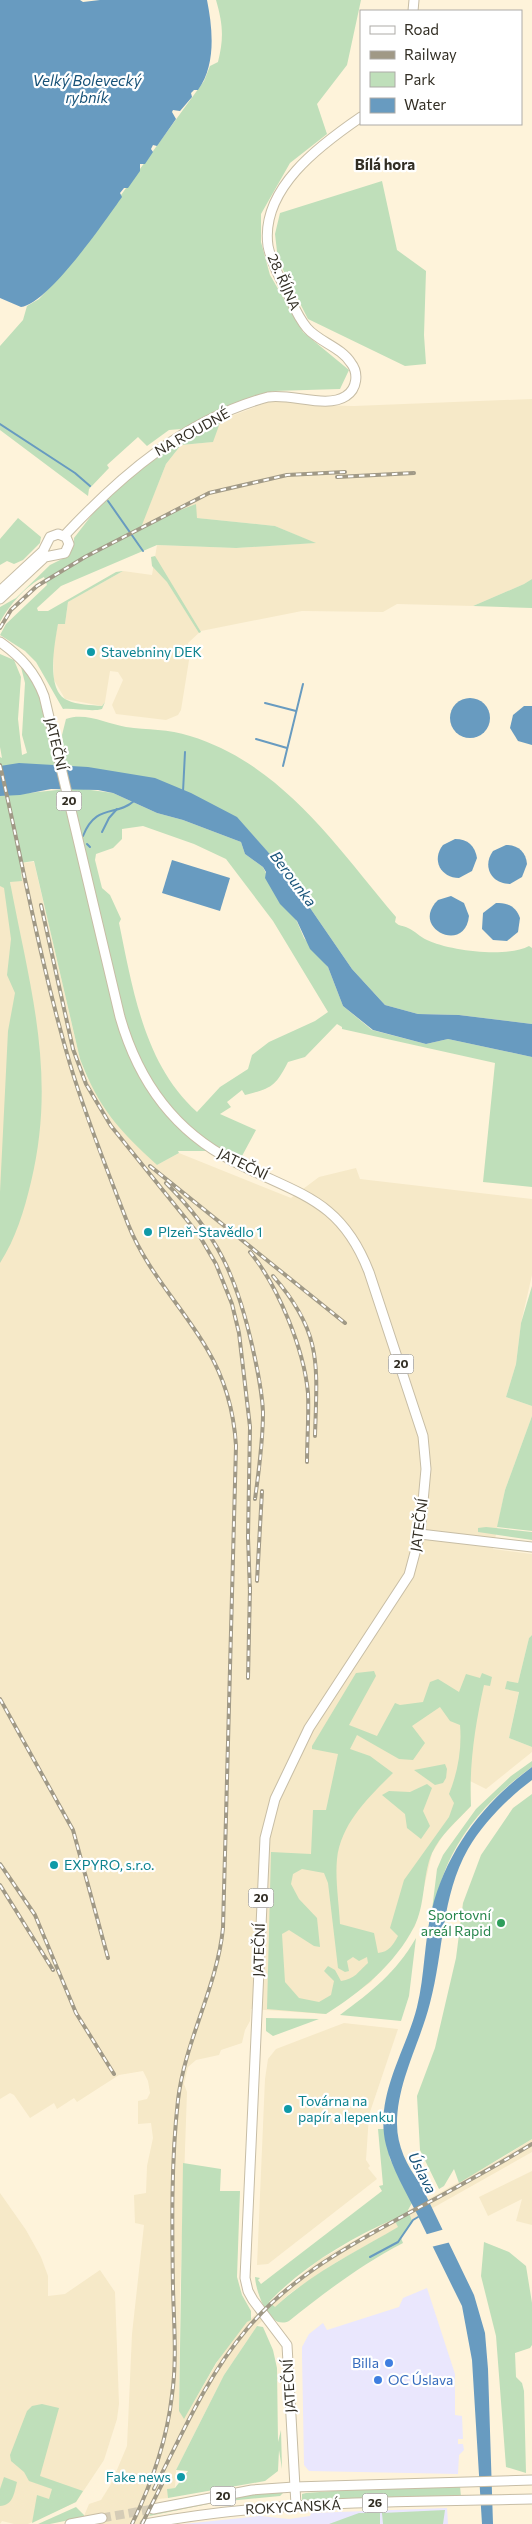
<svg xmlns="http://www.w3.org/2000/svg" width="532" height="2524" font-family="Commissioner,sans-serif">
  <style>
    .commercial { fill: #eae7fd }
    .built { fill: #f6e9c8 }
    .green { fill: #bfdfba; fill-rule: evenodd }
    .water { fill: #689bc0 }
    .pier { fill: #fef3da }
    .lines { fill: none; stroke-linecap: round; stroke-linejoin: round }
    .stream { stroke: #689bc0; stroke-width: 2 }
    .primary-tunnel { stroke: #d5ccb6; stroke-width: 9; stroke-dasharray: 9 4.5; stroke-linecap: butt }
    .secondary-casing { stroke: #c7bda5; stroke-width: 11 }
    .primary-casing { stroke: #c7bda5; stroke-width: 11 }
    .secondary { stroke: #fff; stroke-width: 9 }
    .primary { stroke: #fff; stroke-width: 9 }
    .rail-casing { stroke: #a09986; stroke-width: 4 }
    .rail { stroke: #fff; stroke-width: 2; stroke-dasharray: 5.5; stroke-linecap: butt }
    .culture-dot { fill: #0f9aa8; stroke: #fff; stroke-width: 2 }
    .leisure-dot { fill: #2e9e5b; stroke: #fff; stroke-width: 2 }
    .shop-dot { fill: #3f7fe0; stroke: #fff; stroke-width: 2 }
    .labels { text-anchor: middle; stroke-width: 4.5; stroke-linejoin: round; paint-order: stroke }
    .shield { fill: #fff; stroke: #706d66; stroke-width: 1 }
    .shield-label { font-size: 12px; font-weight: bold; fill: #322e24 }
    .street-label { font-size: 14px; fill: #322e24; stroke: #fff }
    .culture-label { font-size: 14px; fill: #0d838f; stroke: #fff; text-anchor: start }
    .leisure-label { font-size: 14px; fill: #27864d; stroke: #fff; text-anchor: end }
    .shop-label { font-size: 14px; fill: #366cbe; stroke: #fff; text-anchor: end }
    .water-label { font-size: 15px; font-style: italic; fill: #175278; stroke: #fff }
    .neighbourhood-label { font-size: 15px; font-weight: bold; fill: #322e24; stroke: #fff }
  </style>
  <rect width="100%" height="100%" fill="#fef3da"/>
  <g class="commercial">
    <path d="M427 2288 455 2374V2415L462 2416 463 2439H458V2444H463L464 2450 459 2455 458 2474 309 2471 304 2465 302 2354V2347L309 2334 323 2323 327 2330 399 2307 403 2298Z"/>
    <path d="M447 2508 448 2524H183L260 2516 289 2519 310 2516 311 2513Z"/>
  </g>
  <g class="built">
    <path d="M276 399H292L313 405 354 406 532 399V579L524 584 473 606 397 604 383 612 302 611 201 631 188 643 190 654 181 710 178 715 166 720 116 714 112 705 123 680 118 672 110 671 105 702 102 706 65 699 54 680 53 650 58 623 65 624 68 602 123 571 152 575 157 545 236 548 315 543 275 526 196 518V505L141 526 166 464 181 445 212 442 221 420Z"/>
    <path d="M34 862 80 1059 87 1078 157 1165 179 1153 291 1198 319 1177 356 1168 360 1179 532 1199V1275L521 1323 516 1364 506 1397 532 1406V1416L505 1490 493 1549 532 1554V1635L529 1638 518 1683 506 1689 519 1691 509 1738 532 1747V1752L486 1789 470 1781 471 1806 444 1834 432 1853 415 1926 371 1982 326 2014 251 2009 250 2021 245 2030 242 2043 221 2050 219 2055 196 2060 188 2067 184 2084 187 2092 180 2293 179 2410 184 2418 225 2349 247 2322 319 2260 502 2158 532 2139V2152L335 2263 289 2294 257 2326 224 2375 176 2470 175 2488 168 2489V2498L158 2499 144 2524H99L105 2513 84 2516 89 2504 101 2500 111 2484 127 2446 132 2334 144 2225 135 2223 134 2195 146 2193 147 2166 153 2138 151 2123 138 2124V2101L147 2099 150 2093 148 2081 143 2071 119 2075 77 2102 74 2098 57 2109 54 2103 30 2118 14 2095 10 2093 0 2099V886H11L10 882 20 863Z"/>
    <path d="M344 2023 398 2029 369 2115 366 2160 370 2166 368 2168 377 2179 268 2264 257 2265 265 2079 268 2059 276 2049Z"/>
    <path d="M532 2171V2225L516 2221 522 2199 488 2216 479 2197Z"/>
    <path d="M0 2193 26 2230 41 2257 48 2276V2296L65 2294 100 2270 115 2292 119 2404 117 2419 104 2460 76 2502 28 2524H14L2 2521 0 2524Z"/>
  </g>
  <g class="green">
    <path d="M216 0H361L347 65 317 104 327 134 290 163 261 214V242L270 275 303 332 349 370 340 389 273 391 181 429 169 430 147 446 138 437 107 465 109 468 89 489 88 496 0 430V346L23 320 27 306 39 299 70 265 204 81 210 66 218 62C224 38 223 24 216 0Z"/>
    <path d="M382 181 397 250 426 271 424 335 426 364 405 366 308 319 278 260 275 234 280 213Z"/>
    <path d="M221 420 213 442 181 445 166 464 142 525 196 504 197 518 275 526 316 543 236 548 157 545 61 586 37 608 38 611H48L116 572 123 571 68 602 65 624H58C55 642 45 690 67 700 77 705 91 705 102 706L105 702 102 709C93 712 74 708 63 709L36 662 25 651 0 635 6 624 47 585 44 577C26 585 9 606 0 622V607L16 598 50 565 68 556 74 546V538L101 503 158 453 203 427Z"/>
    <path d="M18 518 41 537 40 543 23 560 14 564 7 561 0 565V539Z"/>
    <path d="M155 556 201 632 199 633 167 582 152 566 151 557Z"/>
    <path d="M532 579V608L473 606 524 584Z"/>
    <path d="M0 654 14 660 21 677 18 719 22 755 27 753 22 735 25 683 20 663C43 690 46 724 53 757L65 758 62 735 66 719C86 712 107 724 126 727 147 730 169 729 190 736 282 764 337 847 396 917L395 922C400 927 402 925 408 928 415 931 420 937 427 940 450 951 507 958 529 946L532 948V1024L459 1015 418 1014 385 1005 352 969 284 870 237 818 0 766V757L2 758 0 747Z"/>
    <path d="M76 788 113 793 157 813 183 820 241 842 245 854 263 867 280 903 295 917 304 938 328 967 343 1006 372 1030 426 1044 448 1039 532 1057V1187L483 1182 495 1063 342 1029V1027L337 1024 305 1057 288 1062C275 1087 272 1088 245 1095L242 1090 227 1102 231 1107 220 1114 256 1130 242 1156 216 1151H178L179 1153 157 1165C119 1130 99 1109 80 1059L34 861 20 863 22 881 10 882C30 988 57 1074 31 1182 24 1211 16 1238 0 1263V1192L8 1031 15 993 7 975 11 939 4 888 0 886V796ZM143 826 194 844 226 859 273 921 328 1012 315 1021 269 1042 252 1055 248 1069 220 1087 197 1112C144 1064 133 990 119 923L121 919 110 895 102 888 95 860 96 854 113 848 122 839V829Z"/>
    <path d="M532 1286V1406L506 1397 516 1364 521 1323Z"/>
    <path d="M532 1416V1531L497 1527 505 1490Z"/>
    <path d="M486 1527 532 1532V1540L478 1532V1528Z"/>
    <path d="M532 1635V1747L509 1738 519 1692 505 1689 507 1681 518 1683 529 1638Z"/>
    <path d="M374 1671 376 1676 349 1725 377 1736 395 1703 400 1705 423 1702 430 1682 438 1679 459 1692 466 1674 480 1678 482 1673 492 1677 490 1686 484 1685C475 1726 469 1764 471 1806 458 1820 440 1835 432 1853 422 1876 426 1904 414 1927 395 1964 361 1992 326 2014L267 2009 271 1852 311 1854 313 1810H326L338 1754 312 1749V1746L356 1673ZM440 1707 450 1721 460 1725C462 1748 458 1772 449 1794L454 1803 449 1817 404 1880 390 1928 398 1936C393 1945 389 1952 378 1953L374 1933 340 1924C339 1904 335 1879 337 1859 341 1823 369 1797 393 1773L370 1756 350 1749 357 1735 399 1759 413 1760 425 1743 412 1726ZM302 1869 324 1873 328 1883 338 1968 345 1972 349 1971 347 1961 353 1957 359 1961 367 1957 368 1963C358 1972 355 1979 341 1981L335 1970 328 1966 324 1971 334 1981 331 1995 319 2002 299 1998 285 1982 282 1934 289 1930 314 1946 320 1947 317 1918 299 1899 291 1884 293 1874Z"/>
    <path d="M532 1761V1767C500 1790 470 1819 452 1855 443 1872 438 1892 432 1910L437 1869 443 1855 476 1809 511 1776Z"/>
    <path d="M445 1764 447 1769 446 1778 443 1783 435 1785 414 1770Z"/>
    <path d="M427 1784 432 1788 423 1811 430 1826 421 1839 407 1828 405 1814 382 1795 389 1791 410 1792Z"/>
    <path d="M532 1794V2139L459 2183 454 2169 444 2186 439 2189 420 2150 417 2096 435 2048 456 1958 463 1903 481 1855 513 1808Z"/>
    <path d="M416 1938 409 1996 401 2021 340 2015C372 1991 395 1974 416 1938Z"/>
    <path d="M266 2018 319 2019 273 2036 266 2031Z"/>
    <path d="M378 2129H384L390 2159 412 2203 408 2210 412 2221 401 2238 403 2243C361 2265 325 2292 289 2321 269 2331 256 2292 255 2277L260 2278 258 2280 261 2284 382 2191 379 2186 383 2185ZM394 2219 398 2227C357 2251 312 2273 275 2307L269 2302C303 2266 351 2238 394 2219Z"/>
    <path d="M183 2163 221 2169 220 2191H240L237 2277 242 2295 251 2311V2320L247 2322 216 2363 184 2419 179 2411Z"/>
    <path d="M484 2242 509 2252 526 2266 532 2303V2345L530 2348 515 2353 516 2377 522 2383 524 2391 526 2473 506 2467 496 2336 481 2276Z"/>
    <path d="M257 2326 263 2327 273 2350 277 2368 278 2442 281 2430 282 2469 279 2450 278 2471 265 2481 168 2498 167 2489 175 2488 188 2471 176 2470 224 2375Z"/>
    <path d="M42 2404 59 2408 40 2476 83 2491 76 2502 32 2523 37 2495 49 2499 52 2489 29 2481 24 2472 11 2461 10 2455 27 2411 32 2406Z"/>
    <path d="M4 2477 17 2482C14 2494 13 2505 0 2506V2489Z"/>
    <path d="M460 2486 461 2497 302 2500V2494L306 2493 375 2488Z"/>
    <path d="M264 2492 283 2493 280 2496 218 2502 149 2516 151 2513Z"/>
    <path d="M76 2507 84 2515V2517L50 2524H38Z"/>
    <path d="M445 2510 443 2524H383L382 2513Z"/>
    <path d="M359 2513H380V2524H329Z"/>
  </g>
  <g class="water">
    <path d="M0 0H80L83 2 100 0H207C213 30 216 65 198 90H194L191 93 192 97 180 111 173 110 172 112 176 119 157 146 153 145 151 149 153 152 145 164H140V171L128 188H124L120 193 122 197C105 221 48 304 21 307L0 298Z"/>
    <circle cx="470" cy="718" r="20"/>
    <path d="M524 706H532V745L518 741 510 728 513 715Z"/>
    <path d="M19 763 88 767 155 778 191 793 237 817 284 870 352 969 385 1005 418 1014 459 1015 532 1024V1057L448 1039 426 1044 373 1030 343 1006 328 967 310 949 297 921 280 904 265 878 266 872 263 867 245 854 241 842 183 820 157 813 113 793 98 790 51 789 20 795 0 796V766Z"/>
    <path d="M455 839C468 839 475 846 477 858L472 871 459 878C441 878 431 860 443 845Z"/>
    <path d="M506 845C518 845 526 852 527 864L522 877 510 884C491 884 482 866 493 851Z"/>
    <path d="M172 860 230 878 220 911 162 893Z"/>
    <path d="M451 896 464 903 469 916C465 955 409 928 438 900Z"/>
    <path d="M496 903C508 902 516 907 520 918L518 932 507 941 493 940 482 929 483 913Z"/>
    <path d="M532 1767V1780C508 1798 483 1823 468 1849 441 1897 444 1951 430 2003 420 2043 397 2082 397 2124 397 2146 407 2166 420 2183L474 2295 485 2333 488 2369 493 2524H482L472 2360 462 2306C447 2276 432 2245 417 2214 406 2192 392 2169 386 2145 374 2096 406 2051 417 2007 425 1975 424 1941 432 1909 447 1850 483 1803 532 1767Z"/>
  </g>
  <path class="pier" d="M445 2229 451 2242 431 2247 424 2235Z"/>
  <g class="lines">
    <g class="stream">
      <path d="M0 424 75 473 90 486"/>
      <path d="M108 501 143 551"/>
      <path d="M265 703 296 711"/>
      <path d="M256 739 287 748"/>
      <path d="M283 766 303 684"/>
      <path d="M183 792 185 752"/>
      <path d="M102 832 109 818 117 809"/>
      <path d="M83 836C96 803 116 817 134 801"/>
      <path d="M87 844 90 847"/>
      <path d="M370 2257 398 2242 413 2220 418 2217"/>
    </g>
    <path class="primary-tunnel" d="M102 2518 153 2509"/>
    <defs>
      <g id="secondary">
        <path d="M413 11 414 0"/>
        <path d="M64 536C121 475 186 419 268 397 291 393 327 409 346 396 357 389 359 373 351 363 341 347 319 342 307 328 297 316 292 302 285 288 278 275 271 261 268 246 260 189 320 145 361 117"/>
        <path d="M0 591 43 551 50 537 58 534 66 537 69 544 65 553 45 557 0 599"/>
        <path d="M420 1534 532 1547"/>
      </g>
      <g id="primary">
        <path d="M0 642C21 657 35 672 44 696L120 1017C138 1080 174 1131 233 1161 297 1195 340 1197 369 1272L423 1436 426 1469 420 1534 409 1575 309 1728 275 1799 265 1838 245 2278 248 2291 253 2300 287 2345 296 2505"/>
        <path d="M153 2509 252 2490 294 2487 532 2480"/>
        <path d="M70 2524 102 2518"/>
        <path d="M145 2524C272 2500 403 2502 532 2499"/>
      </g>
    </defs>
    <use href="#secondary" class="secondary-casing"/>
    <use href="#primary" class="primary-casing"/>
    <use href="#secondary" class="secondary"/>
    <use href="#primary" class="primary"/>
    <defs>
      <g id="rail">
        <path d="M337 477 414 473"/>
        <path d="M0 628 11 610 37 586 85 557 209 493 287 475 345 472"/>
        <path d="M0 765C23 865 41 966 70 1064 86 1118 108 1172 128 1224 147 1272 182 1306 207 1349 225 1379 234 1411 236 1446L223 1928C217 1988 185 2040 178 2100 171 2162 172 2227 173 2289 174 2324 177 2360 172 2395 167 2440 152 2483 132 2524"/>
        <path d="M41 905 73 1049 86 1084 111 1126 199 1235 216 1264 232 1304 239 1333 250 1427 248 1537 250 1593"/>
        <path d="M150 1166 345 1323"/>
        <path d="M166 1183C217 1234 236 1275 252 1345 257 1367 262 1389 263 1412 263 1442 259 1470 255 1499"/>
        <path d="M250 1252C278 1286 304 1349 308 1393 309 1416 307 1439 307 1462"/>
        <path d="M273 1276C323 1333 317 1365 315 1436"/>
        <path d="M257 1581 262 1491"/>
        <path d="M248 1678 250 1587"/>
        <path d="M0 1699 73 1830 108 1958"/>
        <path d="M0 1864 35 1915 76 2013 114 2074"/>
        <path d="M0 1885 53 1970"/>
        <path d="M154 2489C182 2434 207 2376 247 2329 288 2280 341 2250 396 2220 442 2195 488 2171 532 2144"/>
        <path d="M142 2524 162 2484"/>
      </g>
    </defs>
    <use href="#rail" class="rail-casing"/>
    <use href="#rail" class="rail"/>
  </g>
  <g class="culture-dot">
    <circle cx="91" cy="652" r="5"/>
    <circle cx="148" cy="1232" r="5"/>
    <circle cx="54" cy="1865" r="5"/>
    <circle cx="288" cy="2109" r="5"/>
    <circle cx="181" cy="2477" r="5"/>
  </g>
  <circle class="leisure-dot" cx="501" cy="1923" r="5"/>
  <g class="shop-dot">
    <circle cx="389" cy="2363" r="5"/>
    <circle cx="378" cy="2380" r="5"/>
  </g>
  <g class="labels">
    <g class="shield">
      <rect x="56.5" y="791.5" width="25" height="19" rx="4"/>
      <rect x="388.5" y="1354.5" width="25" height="19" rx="4"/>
      <rect x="248.5" y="1888.5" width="25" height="19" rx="4"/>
      <rect x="210.5" y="2486.5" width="25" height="19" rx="4"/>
      <rect x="362.5" y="2493.5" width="25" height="19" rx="4"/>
    </g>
    <g class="shield-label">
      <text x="69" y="805">20</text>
      <text x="401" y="1368">20</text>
      <text x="261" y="1902">20</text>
      <text x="223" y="2500">20</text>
      <text x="375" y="2507">26</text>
    </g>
    <g class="street-label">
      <text transform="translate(284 282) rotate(66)" y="5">28. ŘÍJNA</text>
      <text transform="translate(192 432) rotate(-29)" y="5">NA ROUDNÉ</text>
      <text transform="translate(56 744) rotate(77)" y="5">JATEČNÍ</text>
      <text transform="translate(243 1164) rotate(26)" y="5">JATEČNÍ</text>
      <text transform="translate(419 1525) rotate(-82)" y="5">JATEČNÍ</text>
      <text transform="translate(259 1950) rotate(-88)" y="5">JATEČNÍ</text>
      <text transform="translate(289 2386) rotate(-93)" y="5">JATEČNÍ</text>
      <text transform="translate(293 2507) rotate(-3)" y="5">ROKYCANSKÁ</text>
    </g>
    <g class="culture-label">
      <text x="101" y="657">Stavebniny DEK</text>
      <text x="158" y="1237">Plzeň-Stavědlo 1</text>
      <text x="64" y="1870">EXPYRO, s.r.o.</text>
      <text x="298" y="2106">Továrna na<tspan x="298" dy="16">papír a lepenku</tspan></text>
      <text x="171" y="2482" text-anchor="end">Fake news</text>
    </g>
    <g class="leisure-label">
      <text x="491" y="1920">Sportovní<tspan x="491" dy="16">areál Rapid</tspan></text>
    </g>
    <g class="shop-label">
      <text x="379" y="2368">Billa</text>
      <text x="388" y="2385" text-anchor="start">OC Úslava</text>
    </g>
    <g class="water-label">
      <text x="87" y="86">Velký Bolevecký<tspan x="87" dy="17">rybník</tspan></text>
      <text transform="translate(293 879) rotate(53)" y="5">Berounka</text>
      <text transform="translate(422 2173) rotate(63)" y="5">Úslava</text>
    </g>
    <g class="neighbourhood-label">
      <text x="385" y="170">Bílá hora</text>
    </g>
  </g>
  <rect x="360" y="10" width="162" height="115" fill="#ffffff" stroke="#adaba7"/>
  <rect x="370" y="26" width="25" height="8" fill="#ffffff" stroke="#adaba7"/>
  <text x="404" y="35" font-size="15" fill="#322e24">Road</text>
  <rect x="370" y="51" width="25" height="8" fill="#a09986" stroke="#adaba7"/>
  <text x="404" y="60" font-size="15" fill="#322e24">Railway</text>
  <rect x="370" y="72" width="25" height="15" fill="#bfdfba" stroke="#adaba7"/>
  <text x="404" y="85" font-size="15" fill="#322e24">Park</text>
  <rect x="370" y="98" width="25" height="15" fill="#689bc0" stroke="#adaba7"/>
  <text x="404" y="110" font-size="15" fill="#322e24">Water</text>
</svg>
